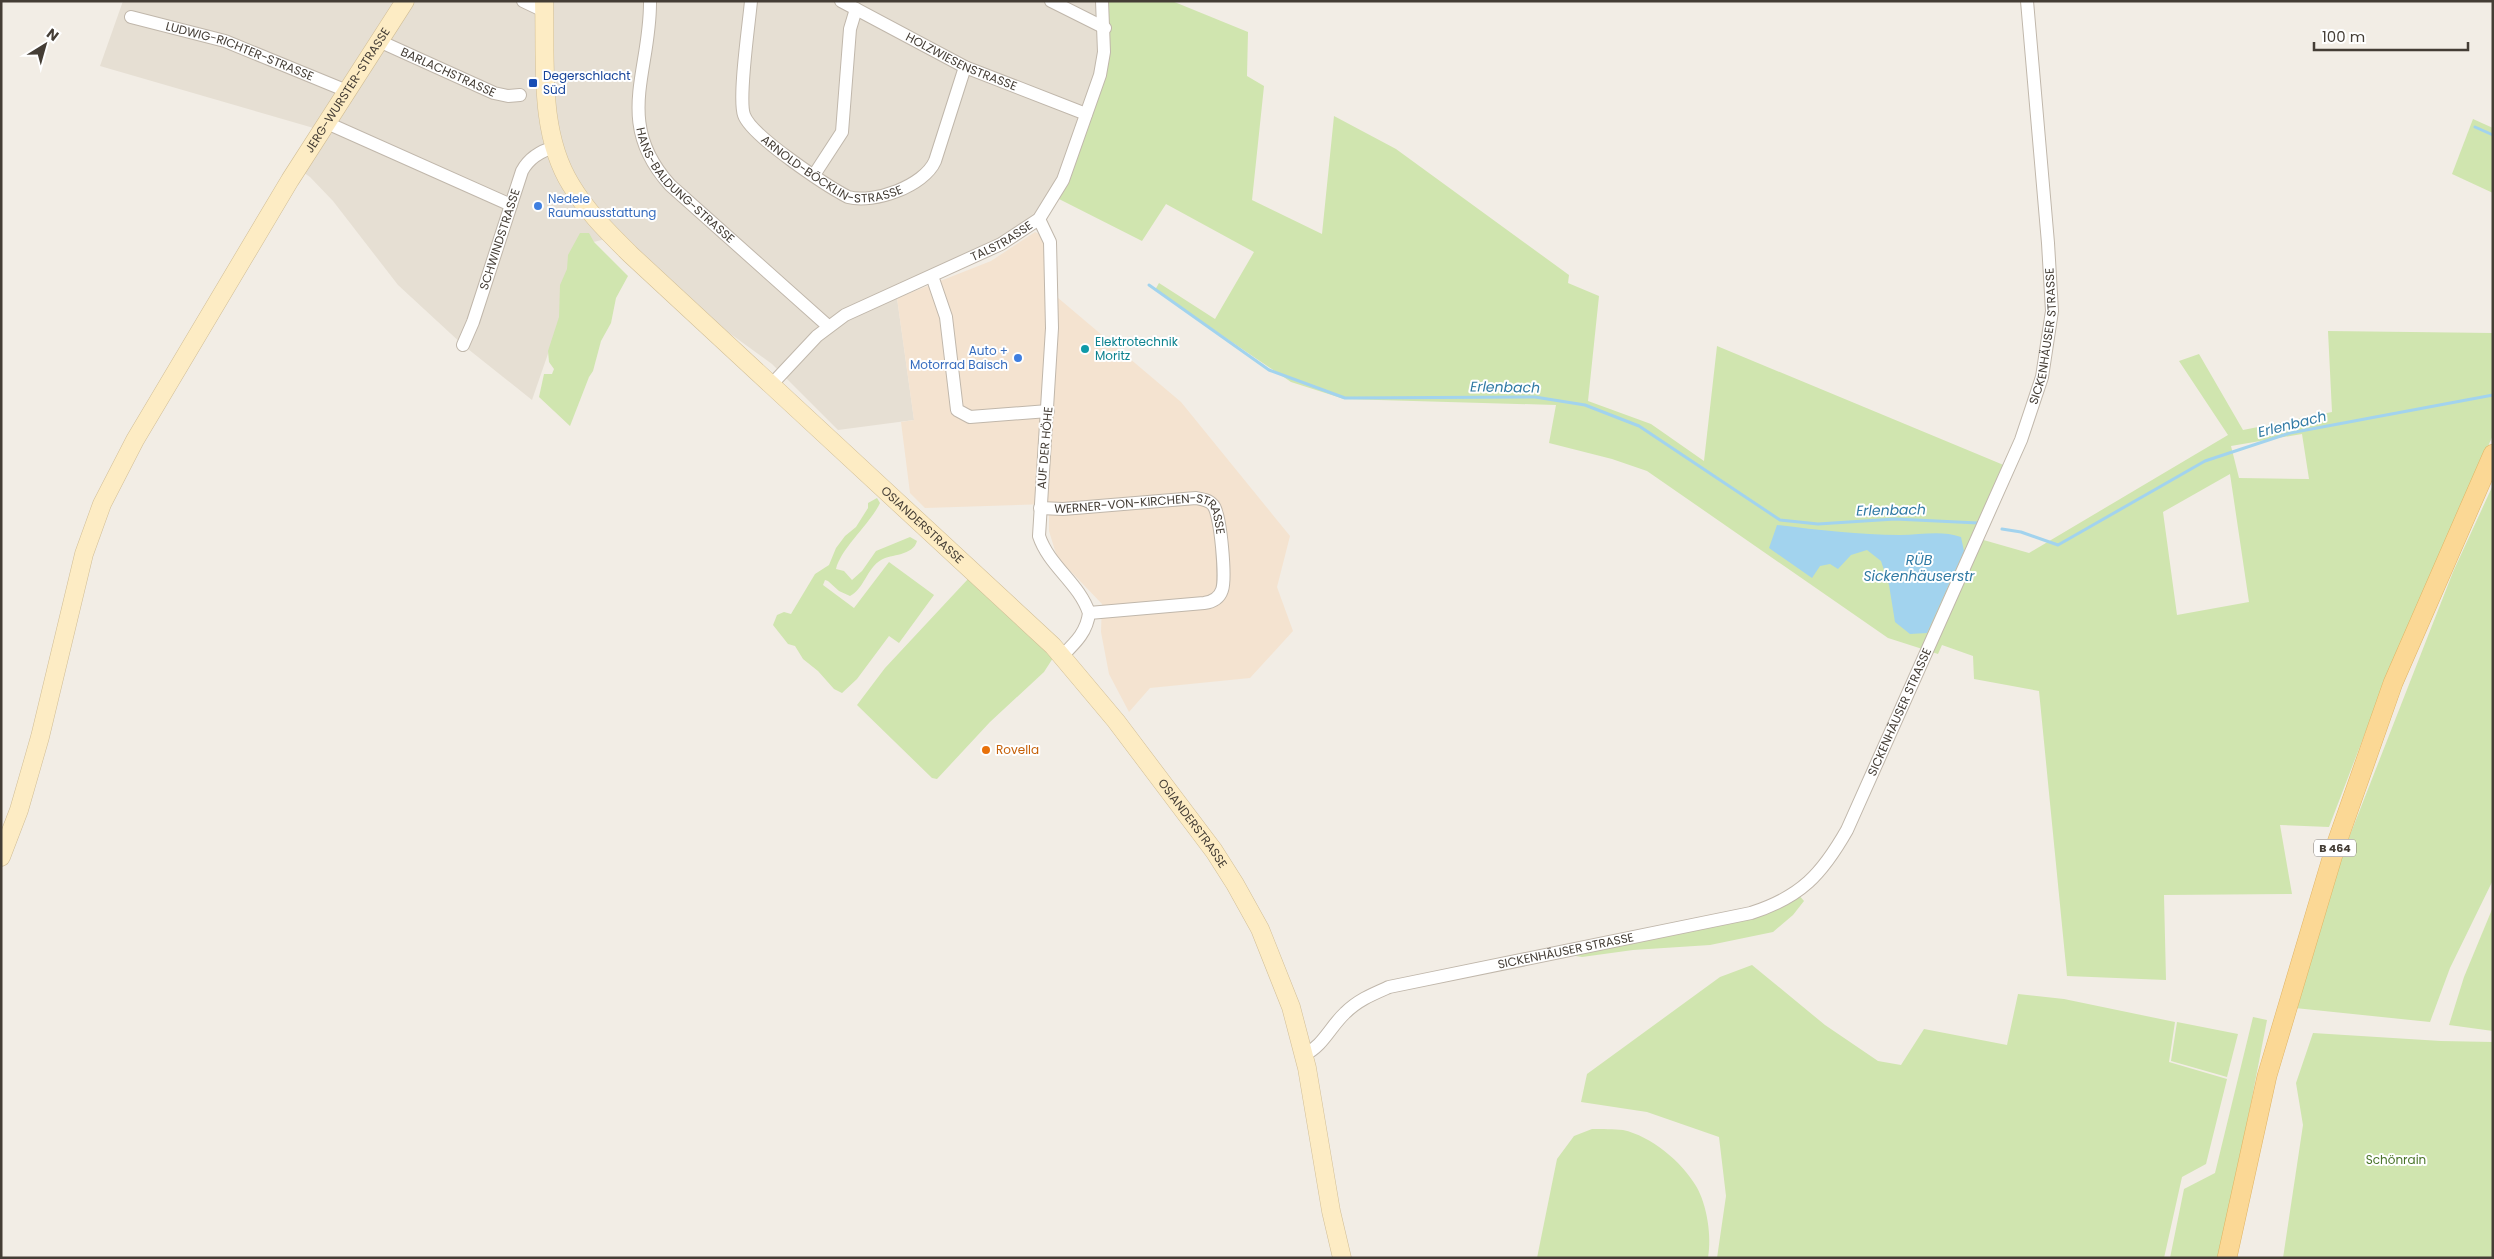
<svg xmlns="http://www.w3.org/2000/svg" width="2494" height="1259" font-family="Poppins,sans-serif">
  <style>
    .residential { fill: #e6dfd3 }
    .commercial { fill: #f4e3d0 }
    .green { fill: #d0e5af; fill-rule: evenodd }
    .water { fill: #a2d3ee }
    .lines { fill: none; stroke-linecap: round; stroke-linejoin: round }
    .stream { stroke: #a2d3ee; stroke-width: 3 }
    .street-casing { stroke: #c0b7ab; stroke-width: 14 }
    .secondary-casing { stroke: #d1be96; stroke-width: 19 }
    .primary-casing { stroke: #dfb465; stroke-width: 20 }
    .street { stroke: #fff; stroke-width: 12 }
    .secondary { stroke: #fdecc4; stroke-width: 18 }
    .primary { stroke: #fbd895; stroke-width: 19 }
    .transit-dot { fill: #1a4fb4; stroke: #fff; stroke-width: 2 }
    .shop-dot { fill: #3f7fe0; stroke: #fff; stroke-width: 2 }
    .culture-dot { fill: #0f9aa8; stroke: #fff; stroke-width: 2 }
    .food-dot { fill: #e8710a; stroke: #fff; stroke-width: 2 }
    .labels { text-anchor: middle; stroke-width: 4; stroke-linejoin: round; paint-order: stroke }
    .shield { fill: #fff; stroke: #7c7772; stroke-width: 1 }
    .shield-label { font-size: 11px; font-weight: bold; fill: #443d35 }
    .street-label { font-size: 12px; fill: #443d35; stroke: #fff }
    .transit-label { font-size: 12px; fill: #164399; stroke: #fff; text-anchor: start }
    .shop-label { font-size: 12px; fill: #366cbe; stroke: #fff; text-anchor: start }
    .culture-label { font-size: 12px; fill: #0d838f; stroke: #fff; text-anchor: start }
    .food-label { font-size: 12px; fill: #c56008; stroke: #fff; text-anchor: start }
    .park-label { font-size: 12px; fill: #4a742a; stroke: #fff }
    .water-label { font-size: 14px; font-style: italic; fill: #307aa4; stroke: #fff }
  </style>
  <rect width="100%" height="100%" fill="#f2ede5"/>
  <path class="residential" d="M123 1H1102L1105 28 1086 114 1039 219 897 298 914 420 838 430 772 364 728 332 613 237 586 244 532 400 463 345 398 285 333 201 310 177 294 166 317 129 100 66Z"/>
  <path class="commercial" d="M1035 232 1046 237 1057 297 1181 402 1290 536 1277 587 1293 631 1250 678 1150 688 1129 712 1109 674 1101 632 1102 604 1057 557 1049 531V504L925 508 910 493 901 422 914 420 897 298 991 261Z"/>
  <g class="green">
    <path d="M1107 1H1172L1248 32 1247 76 1264 86 1252 200 1322 234 1334 116 1396 149 1569 275 1568 283 1599 296 1588 401 1651 424 1704 461 1717 346 2006 466 1973 537 2029 553 2228 435 2179 361 2199 354 2243 430 2332 412 2328 331 2493 333V435L2387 676 2329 827 2280 825 2292 894 2164 895 2166 980 2067 976 2039 691 1974 679 1973 656 1942 645 1938 654 1888 638 1647 471 1612 459 1549 443 1556 405 1344 399 1291 382 1155 290 1159 283 1215 319 1254 252 1166 204 1142 241 1059 199 1104 77ZM2302 434 2309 479 2239 478 2231 446ZM2230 474 2249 602 2177 615 2163 512Z"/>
    <path d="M2473 119 2493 128V193L2452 174Z"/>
    <path d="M580 233H589L594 242 628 276 616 298 611 323 601 341 593 371 589 377 570 426 539 397 544 374H552L554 369 549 362 548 351 559 317 560 285 567 269 568 255Z"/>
    <path d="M2493 485V880L2450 968 2430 1022 2295 1008 2343 853 2453 572Z"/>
    <path d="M877 498 880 503C870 524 841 548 836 569L844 571 852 580 862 571 876 551 910 537 917 541C913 556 891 554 881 560 867 568 864 589 850 596L839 591 828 581 825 580 823 585 854 608 889 562 934 595 899 643 889 636 857 679 842 693 834 689 818 671 803 659 795 646 788 644 773 625 777 615 784 612 791 614 815 574 829 565 836 548 845 536 856 527 868 508V503Z"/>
    <path d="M968 579 1011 615 1053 658 1044 672 990 722 937 779 932 778 857 705 885 668Z"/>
    <path d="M1797 893 1804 901 1793 915 1773 932 1710 945 1633 950 1582 957 1558 953 1736 918Z"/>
    <path d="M2493 907V1031L2449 1025 2464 977Z"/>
    <path d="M1752 965 1825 1025 1878 1061 1901 1065 1924 1029 2007 1045 2018 994 2064 999 2175 1022 2169 1062 2227 1079 2206 1164 2182 1177 2164 1258H1717L1726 1196 1719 1137 1647 1112 1581 1102 1587 1074 1720 977Z"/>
    <path d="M2253 1017 2267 1020 2221 1258H2170L2184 1189 2215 1173Z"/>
    <path d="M2177 1022 2238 1034 2227 1077 2171 1061Z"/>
    <path d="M2313 1033 2441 1041 2493 1042V1258H2283L2303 1125 2296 1083Z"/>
    <path d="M1592 1129C1602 1129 1614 1129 1623 1130 1651 1136 1682 1162 1696 1186 1707 1204 1712 1237 1708 1258H1537L1557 1159 1574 1136Z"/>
  </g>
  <path class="water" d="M1777 525C1818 530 1859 535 1900 535 1921 535 1941 530 1961 537L1964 551 1927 633 1910 634 1895 622 1889 585 1881 561 1867 550 1851 555 1838 569 1830 564 1820 566 1812 578 1769 548Z"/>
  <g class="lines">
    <g class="stream">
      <path d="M2475 127 2493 135"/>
      <path d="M1149 285 1269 370 1345 398 1535 397 1585 405 1639 426 1780 520 1818 524 1895 519 1978 523"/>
      <path d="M2002 529 2021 532 2058 545 2205 461 2290 433 2493 395"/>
    </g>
    <defs>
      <g id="street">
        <path d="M523 1 544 11"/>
        <path id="s1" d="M650 1C651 71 613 122 670 185L828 326"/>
        <path id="s2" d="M751 1C749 24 738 98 744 115 751 136 827 186 848 197 874 204 924 186 935 161L965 67"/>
        <path id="s3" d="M841 1 965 67 1086 114"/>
        <path d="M1051 1 1105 28"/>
        <path id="s4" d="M131 17 225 41 347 91"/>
        <path id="s5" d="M379 41 494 93 508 96 520 95"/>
        <path d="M327 123 511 205"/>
        <path d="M814 175 842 132 850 29 856 9"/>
        <path d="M1039 219 1050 242 1052 328 1039 536C1049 566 1079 583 1089 613 1087 632 1075 643 1062 656"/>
        <path d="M932 276 946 317 957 410 970 417 1048 411"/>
        <path id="s6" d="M463 345 473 322 522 171C529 158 540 151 555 147"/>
        <path id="s7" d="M772 384 817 336 845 315 1001 244 1039 219 1063 180 1100 75 1104 52 1102 1"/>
        <path id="s8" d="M1040 508 1063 509 1196 498C1202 499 1209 500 1213 505 1221 514 1226 579 1222 590 1219 599 1212 602 1204 603L1089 613"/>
        <path id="s9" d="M1304 1055C1323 1046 1330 1027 1345 1013 1358 1000 1373 994 1389 987L1751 913C1801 897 1822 874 1847 830L2021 440 2042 377 2052 311 2048 243 2027 1"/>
      </g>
      <g id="secondary">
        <path id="s10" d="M544 1C546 61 538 132 571 185 587 212 609 233 631 255L1053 646 1116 721 1214 851 1235 884 1260 929 1291 1007 1307 1068 1331 1211 1342 1258"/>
        <path id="s11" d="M1 857 19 810 40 737 84 554 102 504 135 440 290 180 405 1"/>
      </g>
      <path id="primary" d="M2227 1258 2267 1076 2335 848 2393 683 2493 454"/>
    </defs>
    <use href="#street" class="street-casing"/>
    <use href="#secondary" class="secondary-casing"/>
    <use href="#primary" class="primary-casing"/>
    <use href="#street" class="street"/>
    <use href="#secondary" class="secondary"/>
    <use href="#primary" class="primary"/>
  </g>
  <rect class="transit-dot" x="528" y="78" width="10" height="10" rx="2.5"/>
  <g class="shop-dot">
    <circle cx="538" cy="206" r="5"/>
    <circle cx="1018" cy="358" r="5"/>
  </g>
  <circle class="culture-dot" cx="1085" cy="349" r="5"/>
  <circle class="food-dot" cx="986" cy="750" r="5"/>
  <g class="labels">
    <rect class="shield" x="2314" y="839.5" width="42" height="17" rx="4"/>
    <g class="shield-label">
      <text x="2335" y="852">B 464</text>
    </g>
    <g class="street-label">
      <text dy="4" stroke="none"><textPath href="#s4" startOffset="114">LUDWIG-RICHTER-STRASSE</textPath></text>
      <text dy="4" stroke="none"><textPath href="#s3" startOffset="135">HOLZWIESENSTRASSE</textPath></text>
      <text dy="4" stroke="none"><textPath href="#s5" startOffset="76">BARLACHSTRASSE</textPath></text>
      <text dy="4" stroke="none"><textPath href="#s11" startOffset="849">JERG-WURSTER-STRASSE</textPath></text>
      <text dy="4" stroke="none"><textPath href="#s2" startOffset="224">ARNOLD-BÖCKLIN-STRASSE</textPath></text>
      <text dy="4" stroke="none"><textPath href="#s1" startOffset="202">HANS-BALDUNG-STRASSE</textPath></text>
      <text dy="4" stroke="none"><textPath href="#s6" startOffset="112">SCHWINDSTRASSE</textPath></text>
      <text dy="4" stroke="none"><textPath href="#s7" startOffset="274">TALSTRASSE</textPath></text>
      <text dy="4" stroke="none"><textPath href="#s9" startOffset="1145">SICKENHÄUSER STRASSE</textPath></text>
      <text transform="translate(1045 448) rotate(-85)" y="4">AUF DER HÖHE</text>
      <text dy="4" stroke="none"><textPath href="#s10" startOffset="678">OSIANDERSTRASSE</textPath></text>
      <text dy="4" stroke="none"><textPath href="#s8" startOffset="110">WERNER-VON-KIRCHEN-STRASSE</textPath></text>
      <text dy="4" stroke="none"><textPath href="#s9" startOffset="740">SICKENHÄUSER STRASSE</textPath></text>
      <text dy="4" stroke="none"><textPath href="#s10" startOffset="1082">OSIANDERSTRASSE</textPath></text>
      <text dy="4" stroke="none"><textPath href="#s9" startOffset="291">SICKENHÄUSER STRASSE</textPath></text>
    </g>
    <g class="transit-label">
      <text x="543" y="80">Degerschlacht<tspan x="543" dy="14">Süd</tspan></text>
    </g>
    <g class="shop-label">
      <text x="548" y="203">Nedele<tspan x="548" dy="14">Raumausstattung</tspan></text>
      <text x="1008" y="355" text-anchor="end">Auto +<tspan x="1008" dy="14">Motorrad Baisch</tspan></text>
    </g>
    <g class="culture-label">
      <text x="1095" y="346">Elektrotechnik<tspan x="1095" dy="14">Moritz</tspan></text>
    </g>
    <g class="food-label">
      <text x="996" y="754">Rovella</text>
    </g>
    <g class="park-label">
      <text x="2396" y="1164">Schönrain</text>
    </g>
    <g class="water-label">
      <text transform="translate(1505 387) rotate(1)" y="5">Erlenbach</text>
      <text transform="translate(2292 424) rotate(-14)" y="5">Erlenbach</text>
      <text transform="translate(1891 510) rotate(-1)" y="5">Erlenbach</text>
      <text x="1919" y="565">RÜB<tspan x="1919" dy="16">Sickenhäuserstr</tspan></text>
    </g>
  </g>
  <rect width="2494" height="1259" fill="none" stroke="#443d35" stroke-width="5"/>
  <g transform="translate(45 45) rotate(37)" stroke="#ffffff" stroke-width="4" paint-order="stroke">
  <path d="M0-4L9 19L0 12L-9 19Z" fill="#443d35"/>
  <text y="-8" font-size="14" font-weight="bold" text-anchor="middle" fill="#443d35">N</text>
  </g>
  <path d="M2314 42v8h154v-8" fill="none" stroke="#443d35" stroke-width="2.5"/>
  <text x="2322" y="42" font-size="15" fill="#443d35" stroke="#ffffff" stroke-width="4" paint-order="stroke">100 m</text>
</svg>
